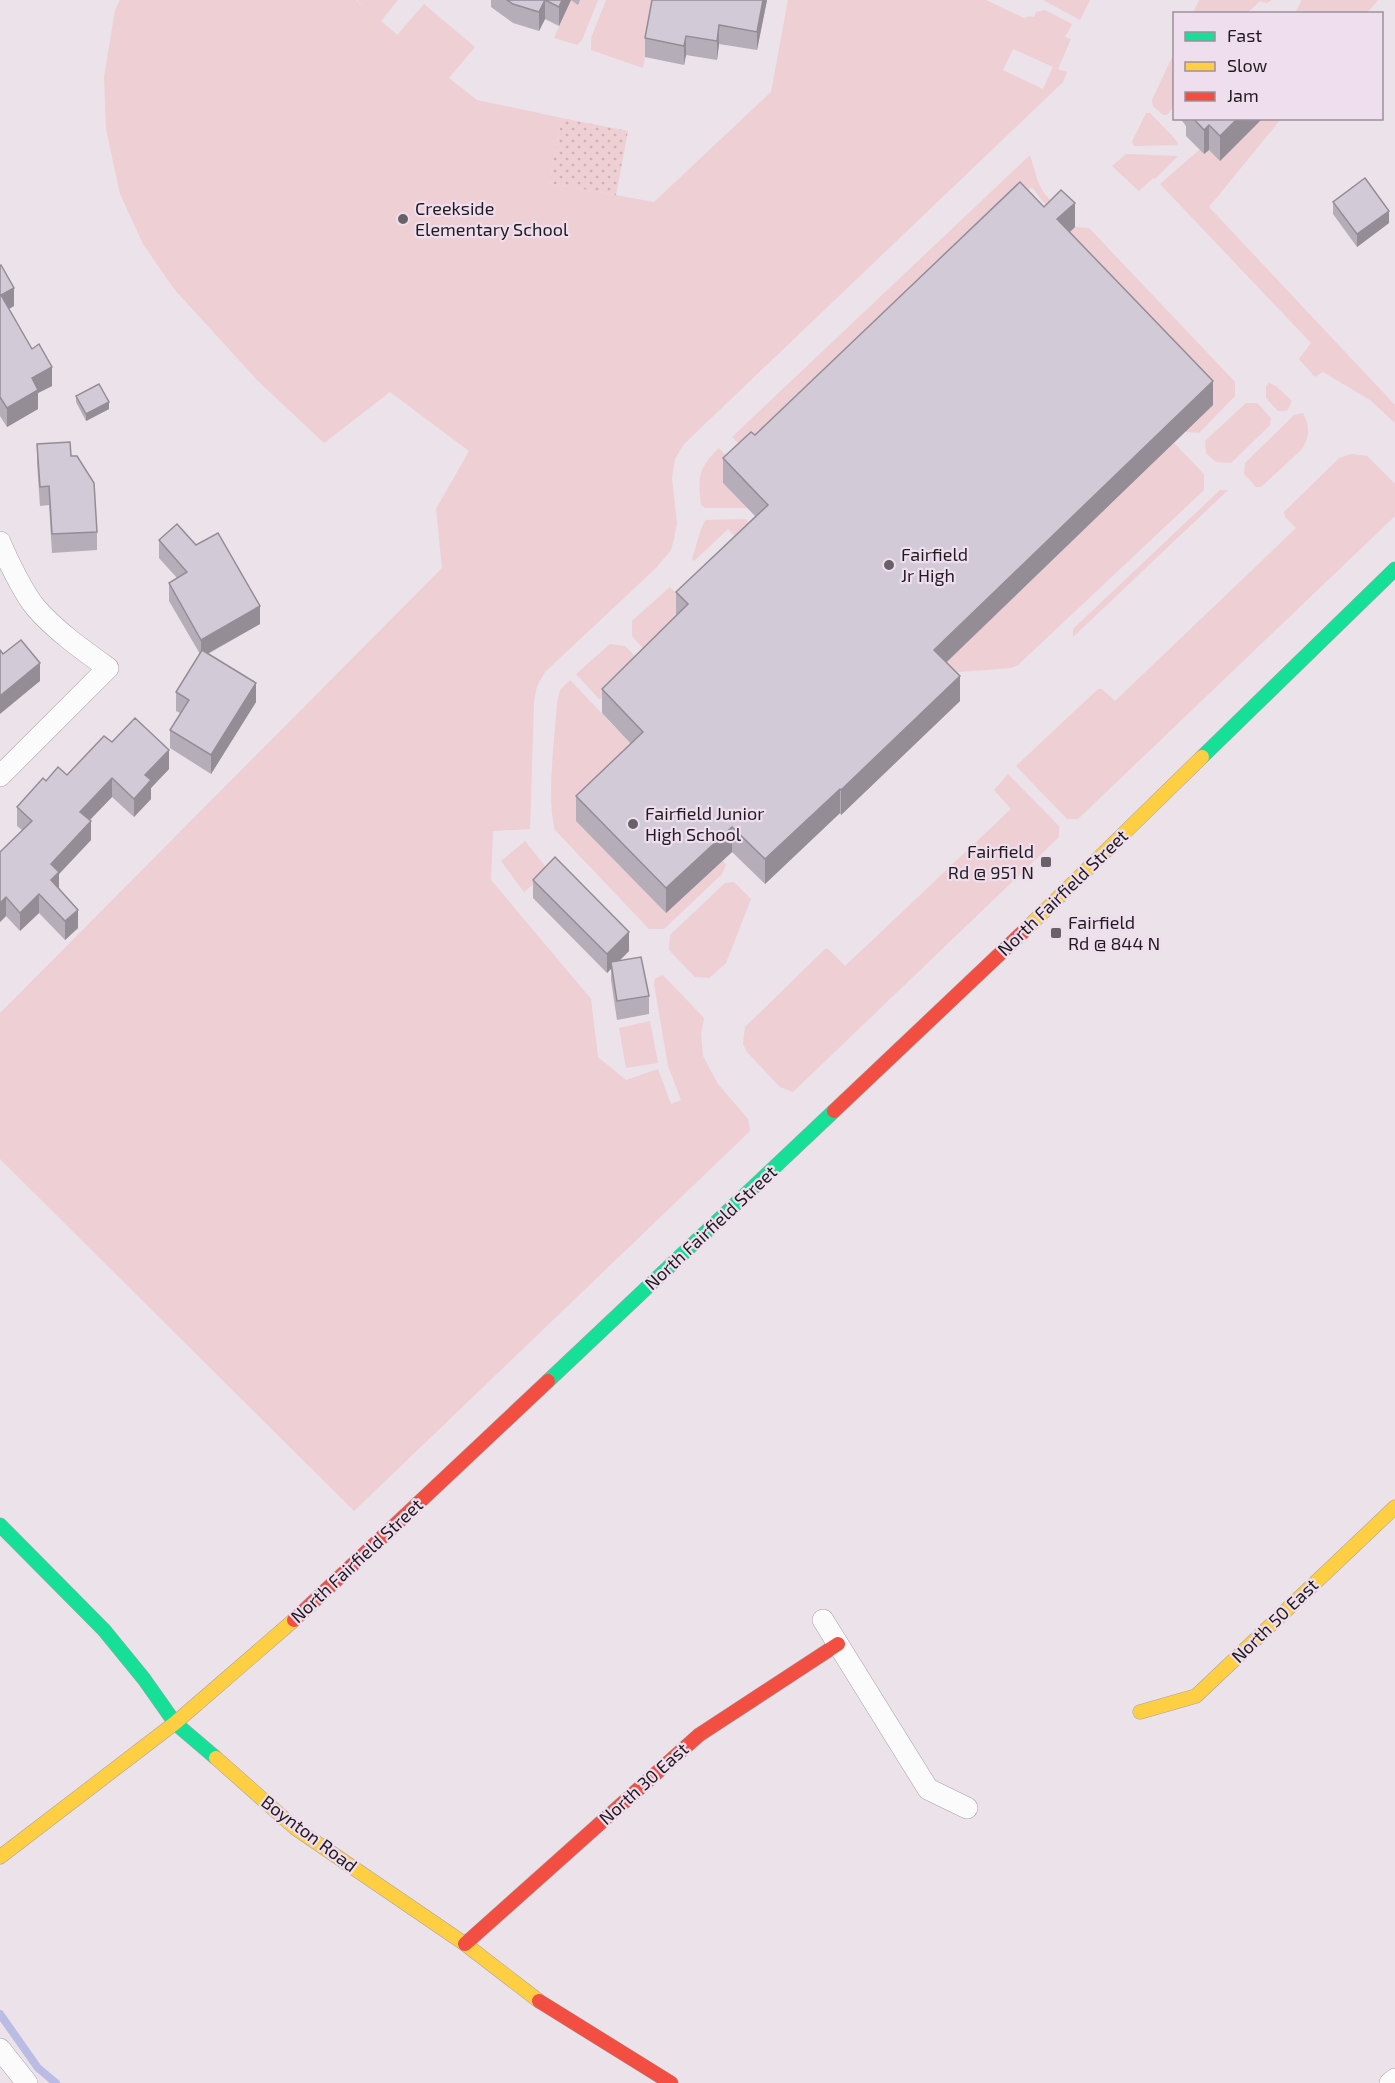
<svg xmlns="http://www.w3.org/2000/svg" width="1395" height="2083" font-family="'Exo 2',sans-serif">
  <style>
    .green { fill: #eecfd3; fill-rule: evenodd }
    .park { fill: url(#park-dots) }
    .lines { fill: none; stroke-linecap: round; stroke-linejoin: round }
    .stream { stroke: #babce4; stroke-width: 8 }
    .street-casing { stroke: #a8a1a7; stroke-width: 22 }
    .fast-casing { stroke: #a8a1a7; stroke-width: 15 }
    .slow-casing { stroke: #a8a1a7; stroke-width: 15 }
    .jam-casing { stroke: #a8a1a7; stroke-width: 15 }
    .street { stroke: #fcfbfc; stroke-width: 21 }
    .fast { stroke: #16e098; stroke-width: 14 }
    .slow { stroke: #ffcf43; stroke-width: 14 }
    .jam { stroke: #f24e42; stroke-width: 14 }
    .wall { fill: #b5aeb9 }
    .shaded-wall { fill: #948d96 }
    .building { fill: #d3cad7; stroke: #948d96; stroke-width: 1.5 }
    .poi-dot { fill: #686167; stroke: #efdeed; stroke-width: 2 }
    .labels { text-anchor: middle; stroke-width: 4.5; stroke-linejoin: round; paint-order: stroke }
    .poi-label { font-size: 18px; fill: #211b21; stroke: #efdeed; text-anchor: start }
    .street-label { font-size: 18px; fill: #211b21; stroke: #efdeed }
  </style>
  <defs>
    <pattern id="park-dots" width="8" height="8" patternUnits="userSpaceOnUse" patternTransform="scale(1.5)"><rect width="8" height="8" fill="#eecfd3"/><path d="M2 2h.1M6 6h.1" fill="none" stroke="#ccb1b5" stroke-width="1.8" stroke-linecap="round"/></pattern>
  </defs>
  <rect width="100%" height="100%" fill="#ebe2ea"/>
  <g class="green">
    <path d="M120 0H356L364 7 357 0H398L381 21 400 37 398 34 424 4 475 47 449 78 477 100 562 118 549 183 654 202 771 92 788 0H986L1024 18 1030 16 1034 17 1036 12 1045 10 1072 24 1065 37 1071 39 1058 69 1067 72 1063 82 684 444 675 459 672 478 677 523 674 539 671 550 656 568 545 672 537 686 534 701 530 829 493 831 491 880 591 999 598 1057 626 1080 658 1069 671 1104 681 1100 668 1066 654 984 655 979 663 975 704 1018 701 1034 703 1056 718 1084 748 1119 750 1129 749 1132 354 1511 0 1159V1013L442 568 436 509 469 451 390 392 324 443 258 381 174 289 143 244 120 194 106 129 104 77 115 10ZM1013 49 1053 67 1043 89 1003 70Z"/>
    <path d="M571 0H598L582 40 577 45 554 38Z"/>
    <path d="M606 0H656L643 68 591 50V38Z"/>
    <path d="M1043 0H1090L1080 20Z"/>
    <path d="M1199 0H1272L1267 3 1260 1 1247 13H1193Z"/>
    <path d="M1302 0H1378L1367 13H1295Z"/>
    <path d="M1174 53V107L1167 115H1163L1153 106 1152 100Z"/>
    <path d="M1146 113H1150L1175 139 1178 143 1177 145 1134 146 1132 142Z"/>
    <path d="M1263 119H1281L1209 207 1395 405V423L1370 400 1323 372 1315 377 1299 359 1311 343 1160 184 1199 150H1209L1220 160Z"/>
    <path d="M1126 154 1178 156 1155 179 1153 178 1139 191 1112 166Z"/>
    <path d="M1030 155 1038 182 1044 193 1062 213 1060 215 1043 202 1032 187 748 452 732 437Z"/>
    <path d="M1075 227 1089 228 1235 382V396L1199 433 1185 432 1057 244Z"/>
    <path d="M1269 383 1276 386 1292 401 1287 411H1278L1266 398V386Z"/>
    <path d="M1246 403H1257L1271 418 1270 425 1231 463 1216 462 1206 453 1205 441Z"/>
    <path d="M1303 413C1310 427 1310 437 1301 450L1261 487H1256L1244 474 1245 463 1294 415Z"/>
    <path d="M1174 443 1204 474V490L1018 665 1011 668 934 674Z"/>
    <path d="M719 448 730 460 723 483 747 508H705L701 505C698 477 698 468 719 448Z"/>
    <path d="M1351 454 1367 456 1395 484V516L1078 819H1067L1016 766 1098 689H1102L1115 701 1296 528 1285 517 1284 512 1339 458Z"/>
    <path d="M1220 490H1228L1073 637V629Z"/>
    <path d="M746 519 753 528 740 542 728 529 694 561 692 559C696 548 700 527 706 520Z"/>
    <path d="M670 587 688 605 655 662 632 636V621Z"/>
    <path d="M610 644 625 646 647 669 609 698 599 699 576 674Z"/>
    <path d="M570 680 643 757 726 865 722 874 664 929H649L555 830C546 797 555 738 557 703L560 690Z"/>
    <path d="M1008 774 1059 826V837L793 1092 780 1087 747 1052 743 1044 745 1027 825 949H828L845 966 1011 809 994 790Z"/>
    <path d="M525 841 549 871 524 892 501 861Z"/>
    <path d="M734 882 751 899 726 963 709 978 695 977 669 950 670 935 725 883Z"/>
    <path d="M650 1021 658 1063 626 1068 619 1028Z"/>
  </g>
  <path class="park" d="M562 118 628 131 616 195 549 183Z"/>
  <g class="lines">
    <path class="stream" d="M0 2014 38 2068 56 2083"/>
    <defs>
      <g id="street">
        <path d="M0 542C7 559 24 594 36 608 56 631 83 650 108 668L0 776"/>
        <path d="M823 1620 928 1789 967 1808"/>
        <path d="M0 2049 27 2083"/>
        <path d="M1390 2083 1395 2079"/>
      </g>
      <g id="fast">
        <path d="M1202 757 1395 569"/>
        <path d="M548 1381 834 1111"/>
        <path d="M0 1525 104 1630 144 1679 175 1723 216 1758"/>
      </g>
      <g id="slow">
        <path d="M1023 932 1202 757"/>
        <path d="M1140 1712 1196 1696 1395 1507"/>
        <path d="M216 1758 295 1828 465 1944 539 2001"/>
        <path d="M0 1857 175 1723 294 1620"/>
      </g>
      <g id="jam">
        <path d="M834 1111 1023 932"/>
        <path d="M294 1620 548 1381"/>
        <path d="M465 1944 699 1735 838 1644"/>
        <path d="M539 2001 671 2083"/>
      </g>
    </defs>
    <use href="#street" class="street-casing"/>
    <use href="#fast" class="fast-casing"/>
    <use href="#slow" class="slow-casing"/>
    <use href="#jam" class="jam-casing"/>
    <use href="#street" class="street"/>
    <use href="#fast" class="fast"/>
    <use href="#slow" class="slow"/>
    <use href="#jam" class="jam"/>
  </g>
  <g class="wall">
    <path d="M491 0H580L578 5 571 0 559 26 545 19 539 31 513 23 491 7Z"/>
    <path d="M767 0 757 50 719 44 717 60 686 55 684 65 645 57V38Z"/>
    <path d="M1180 118H1263L1220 161 1209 150 1204 154 1186 136V126Z"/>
    <path d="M1333 202 1389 223 1357 247 1333 214Z"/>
    <path d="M1044 207 1075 227 1070 232 1213 405 947 662 960 701 841 815 840 813 765 884 732 852 666 913 576 821V796L631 744 602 713V689L676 616V592L755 516 723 483V458L755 435Z"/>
    <path d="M0 266 14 306 9 309 52 386 38 393V409L7 427 0 416Z"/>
    <path d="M76 396 109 409 86 421 76 402Z"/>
    <path d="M37 444 71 456 97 532V550L52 553 49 505 40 506 37 463Z"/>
    <path d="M159 540 260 624 208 654 256 702 211 774 170 748V730L180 713 176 711V692L200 654 169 601V583L177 578 159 558Z"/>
    <path d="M112 742 169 769 151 788V799L134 817 112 797 90 820 91 840 59 874V889L78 928 65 940 39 913 20 931 6 916 0 922V852L22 830 17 826V807L46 781 67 775Z"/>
    <path d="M533 880 629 951 620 960 649 996V1014L617 1020 611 980V969L607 973 533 898Z"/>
  </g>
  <g class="shaded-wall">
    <path d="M545 0V19L539 31V12Z"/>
    <path d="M562 0H571L559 26V7Z"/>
    <path d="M763 0H767L757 50V32Z"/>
    <path d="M719 25V44L717 60V41Z"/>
    <path d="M686 36V55L684 65V46Z"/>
    <path d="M1238 118H1263L1220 161V136Z"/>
    <path d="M1209 125V150L1204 154V130Z"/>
    <path d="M1075 203V227L1057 244V219Z"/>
    <path d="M1389 211V223L1357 247V234Z"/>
    <path d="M14 288V306L1 313V295Z"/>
    <path d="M52 367V386L38 393V409L7 427V408L32 378Z"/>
    <path d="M1213 381V405L934 674V650Z"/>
    <path d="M109 402V409L86 421V414Z"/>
    <path d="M260 606V624L201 657V640Z"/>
    <path d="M40 663V681L0 714V696Z"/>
    <path d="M960 676V701L841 815V790Z"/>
    <path d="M256 683V702L211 774V755Z"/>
    <path d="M169 750V769L151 788V799L134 817V799L145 775Z"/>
    <path d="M112 778V797L80 830V812Z"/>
    <path d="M840 789V813L765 884V859Z"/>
    <path d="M91 821V840L59 874V891L51 899V864Z"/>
    <path d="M732 827V852L666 913V888Z"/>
    <path d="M39 894V913L20 931V913Z"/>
    <path d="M6 897V916L0 922V903Z"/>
    <path d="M78 910V928L65 940V921Z"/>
    <path d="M629 932V951L612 968 611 962V969L607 973V954Z"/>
  </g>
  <g class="building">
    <path d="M507 0H562L559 7 545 0 539 12 513 4Z"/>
    <path d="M652 0H763L757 32 719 25 717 41 686 36 684 46 645 38Z"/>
    <path d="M1193 118H1238L1220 136 1209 125 1204 130Z"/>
    <path d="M1365 178 1389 211 1357 234 1333 202Z"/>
    <path d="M1020 182 1044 207 1061 190 1075 203 1057 219 1213 381 934 650 960 676 841 790 840 789 765 859 732 827 666 888 576 796 643 732 602 689 688 604 676 592 768 505 723 458 751 432 755 435Z"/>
    <path d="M1 265 14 288 1 295 32 349 39 344 52 367 32 378 38 390 7 408 0 397V266Z"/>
    <path d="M99 384 109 402 86 414 76 396Z"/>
    <path d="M70 442 71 456H77L94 483 97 532 52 534 49 486 40 487 37 444Z"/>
    <path d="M177 524 196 545 218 533 260 606 201 640 169 583 187 572 159 540Z"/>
    <path d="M21 640 40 663 0 696V650L3 654Z"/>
    <path d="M202 650 256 683 211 755 170 730 189 700 176 692Z"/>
    <path d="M135 718 169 750 145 775 151 780 134 799 112 778 80 812 91 821 51 864 59 872 51 880 78 910 65 921 39 894 20 913 6 897 0 903V852L32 821 17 807 43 778 46 781 58 767 67 775 104 736 112 742Z"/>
    <path d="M555 857 629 932 607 954 533 880Z"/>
    <path d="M641 957 649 996 617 1001 611 962Z"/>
  </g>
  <g class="poi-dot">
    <circle cx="403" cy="219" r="6"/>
    <circle cx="889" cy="565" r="6"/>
    <circle cx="633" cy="824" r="6"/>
    <rect x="1040" y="856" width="12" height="12" rx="3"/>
    <rect x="1050" y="927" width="12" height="12" rx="3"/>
  </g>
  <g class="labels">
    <g class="poi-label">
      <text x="415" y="215">Creekside<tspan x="415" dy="21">Elementary School</tspan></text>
      <text x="901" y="561">Fairfield<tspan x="901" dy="21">Jr High</tspan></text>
      <text x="645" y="820">Fairfield Junior<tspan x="645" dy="21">High School</tspan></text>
      <text x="1034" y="858" text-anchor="end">Fairfield<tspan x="1034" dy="21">Rd @ 951 N</tspan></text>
      <text x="1068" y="929">Fairfield<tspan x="1068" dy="21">Rd @ 844 N</tspan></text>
    </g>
    <g class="street-label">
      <text transform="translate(1063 893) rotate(-44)" y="6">North Fairfield Street</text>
      <text transform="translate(711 1228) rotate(-43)" y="6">North Fairfield Street</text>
      <text transform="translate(357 1561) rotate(-43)" y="6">North Fairfield Street</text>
      <text transform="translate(1275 1621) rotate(-44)" y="6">North 50 East</text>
      <text transform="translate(644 1784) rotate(-42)" y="6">North 30 East</text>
      <text transform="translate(309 1834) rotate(37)" y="6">Boynton Road</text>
    </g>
  </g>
  <rect x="1173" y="12" width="210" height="108" fill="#efdeed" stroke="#9d909b" stroke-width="1.5"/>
  <rect x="1185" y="32" width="30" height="9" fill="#16e098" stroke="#9d909b" stroke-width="1.5"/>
  <text x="1227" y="42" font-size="18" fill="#211b21">Fast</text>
  <rect x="1185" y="62" width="30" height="9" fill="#ffcf43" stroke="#9d909b" stroke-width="1.5"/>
  <text x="1227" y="72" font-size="18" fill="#211b21">Slow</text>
  <rect x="1185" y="92" width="30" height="9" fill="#f24e42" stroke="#9d909b" stroke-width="1.5"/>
  <text x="1227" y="102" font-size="18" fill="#211b21">Jam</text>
</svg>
